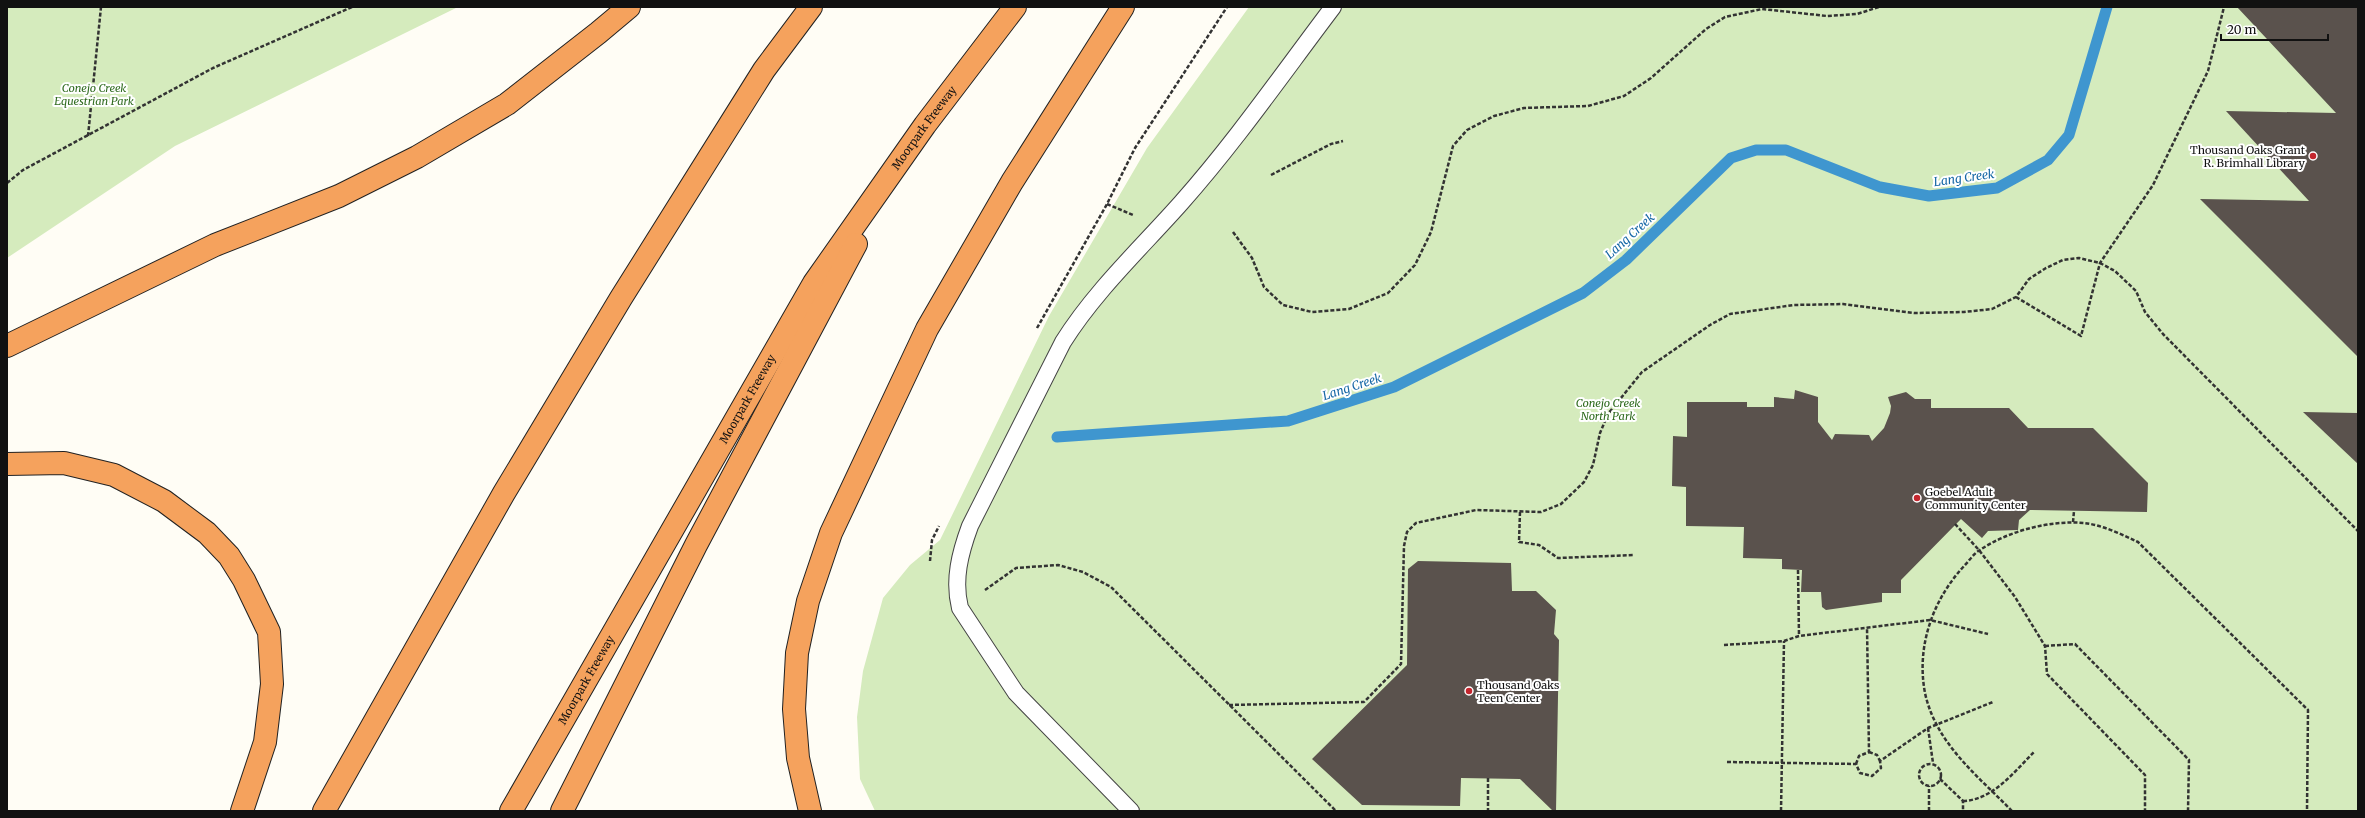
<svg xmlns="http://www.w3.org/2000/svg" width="2365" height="818" font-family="Merriweather,serif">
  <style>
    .green { fill: #d5ebbd }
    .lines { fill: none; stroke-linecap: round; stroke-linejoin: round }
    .stream { stroke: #3f96cf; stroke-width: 11 }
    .building { fill: #5a524d }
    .lane-casing { stroke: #444; stroke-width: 18 }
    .highway-casing { stroke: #222; stroke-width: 24 }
    .path { stroke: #333; stroke-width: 2.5; stroke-dasharray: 4 2; stroke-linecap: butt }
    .lane { stroke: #fff; stroke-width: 16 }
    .highway { stroke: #f5a25d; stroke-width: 22 }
    .poi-dot { fill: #c4262e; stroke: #fff; stroke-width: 1.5 }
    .labels { text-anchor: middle; stroke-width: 4; stroke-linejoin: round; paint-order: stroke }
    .park-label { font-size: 11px; font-style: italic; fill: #2f6b1f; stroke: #fff }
    .street-label { font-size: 11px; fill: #111; stroke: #fff }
    .poi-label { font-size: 11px; fill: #111; stroke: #fff; text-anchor: start }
    .water-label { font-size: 12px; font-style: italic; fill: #1768a6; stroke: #fff }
  </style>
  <rect width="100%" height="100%" fill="#fffdf5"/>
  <g class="green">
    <path d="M7 7H458L175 146 7 258Z"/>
    <path d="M1249 7H2358V811H875L860 779 857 717 863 671 883 598 910 565 940 540 1049 316 1147 148Z"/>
  </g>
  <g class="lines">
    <path class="stream" d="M1057 437 1288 421 1394 387 1583 293 1626 260 1731 158 1756 150H1786L1880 187 1929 196 1997 188 2048 160 2069 135 2107 7"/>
  </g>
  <g class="building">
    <path d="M2237 7H2358V357L2200 199 2309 201 2226 111 2336 113Z"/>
    <path d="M1795 390 1818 397V422L1832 440 1835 434 1869 435 1872 441 1884 428 1890 413 1891 406 1888 397 1906 392 1915 399H1931V408H2009L2028 428H2093L2148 483 2147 512 2030 510 2019 520 2018 530 1988 531 1982 538 1961 519 1901 580V593H1882V602L1826 610 1822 607 1821 592H1801L1802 570 1782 569V559L1743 558 1744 527 1686 526V487L1672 486 1673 436 1687 437V402H1747V407H1774V397L1794 399Z"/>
    <path d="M2303 412 2358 413V464Z"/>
    <path d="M1418 561 1511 563 1512 591H1536L1556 610 1554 634 1559 640 1556 811H1553L1520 779 1461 778 1460 806 1362 805 1312 759 1407 665 1408 569Z"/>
  </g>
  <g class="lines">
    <defs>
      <path id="lane" d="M1131 811 1016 693 960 608C953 580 960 553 970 526L1063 342C1095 291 1141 248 1181 203 1236 141 1283 73 1333 7"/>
      <g id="highway">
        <path d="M7 346 215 245 339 196 417 157 507 104 598 33 629 7"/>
        <path d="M7 464 64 463 114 475 164 501 207 533 229 556 244 580 269 632 272 684 265 742 242 811"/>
        <path d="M324 811 504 493 621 298 764 70 811 7"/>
        <path id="s1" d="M511 811 814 283 925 125 1015 7"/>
        <path d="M562 811 696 545 856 244"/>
        <path d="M810 811 798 758 794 709 797 653 808 601 831 533 927 329 1012 182 1123 7"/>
      </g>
    </defs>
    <use href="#lane" class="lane-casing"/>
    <use href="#highway" class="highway-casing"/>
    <g class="path">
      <path d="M88 136 101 7"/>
      <path d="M1271 175 1331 144 1343 141"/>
      <path d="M7 183 23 170 213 68 352 7"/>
      <path d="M1107 204 1133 215"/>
      <path d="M1233 232 1252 258 1264 287 1283 305 1312 312 1349 309 1388 293 1415 265 1431 232 1453 146 1467 130 1494 116 1524 108 1588 106 1624 96 1651 78 1706 29 1725 17 1762 9 1827 16 1857 14 1879 7"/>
      <path d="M2016 297 2081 336 2100 263 2153 185 2208 71 2224 7"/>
      <path d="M1037 328 1107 204 1135 148 1227 7"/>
      <path d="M1520 512 1519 542 1539 545 1558 558 1633 555"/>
      <path d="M2073 522 2074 511"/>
      <path d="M1955 524 1979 550 2015 597 2045 646 2047 674 2145 775V811"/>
      <path d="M930 561 932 540 939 526"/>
      <path d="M1798 570 1799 636"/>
      <path d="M985 590 1016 568 1058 565 1083 572 1111 587 1336 811"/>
      <path d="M1724 645 1784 641 1799 636 1930 620 1988 634"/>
      <path d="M2045 646 2075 644 2189 760 2188 811"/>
      <path d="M1229 705 1364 702 1401 664 1404 546 1407 532 1416 523 1476 510 1541 512 1561 504 1584 482 1593 465 1600 433 1608 414 1642 372 1710 325 1730 314 1794 305 1843 304 1914 313 1964 312 1992 309 2016 297 2029 279 2046 268 2063 260 2079 258 2100 263 2115 271 2136 291 2145 312 2163 334 2358 531"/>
      <path d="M1928 728 1933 763"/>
      <path d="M1869 752 1877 755 1880 761"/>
      <path d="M1727 762 1856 764 1860 773 1872 776 1881 768 1880 761 1928 728 1993 702"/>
      <circle cx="1930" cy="775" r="11"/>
      <path d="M1856 764 1859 756 1869 752 1867 627"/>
      <path d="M1488 778V811"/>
      <path d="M1940 779 1963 801V811"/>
      <path d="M1963 801C1993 800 2014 772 2034 752"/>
      <path d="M1781 811 1784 641"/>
      <path d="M1929 811V786"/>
      <path d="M2012 811C1978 776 1936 744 1925 693 1916 646 1933 599 1965 565 1970 560 1974 553 1980 550 2008 531 2050 520 2084 523 2102 525 2121 534 2138 542L2308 710 2307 811"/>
    </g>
    <use href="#lane" class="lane"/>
    <use href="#highway" class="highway"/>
  </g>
  <g class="poi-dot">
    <circle cx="2313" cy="156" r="4"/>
    <circle cx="1917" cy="498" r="4"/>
    <circle cx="1469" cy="691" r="4"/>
  </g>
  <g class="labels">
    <g class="park-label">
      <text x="94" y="92">Conejo Creek<tspan x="94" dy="13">Equestrian Park</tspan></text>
      <text x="1608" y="407">Conejo Creek<tspan x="1608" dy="13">North Park</tspan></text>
    </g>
    <g class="street-label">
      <text dy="4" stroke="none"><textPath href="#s1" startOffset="799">Moorpark Freeway</textPath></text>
      <text dy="4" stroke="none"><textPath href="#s1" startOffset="475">Moorpark Freeway</textPath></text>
      <text dy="4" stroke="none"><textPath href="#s1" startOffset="151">Moorpark Freeway</textPath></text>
    </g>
    <g class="poi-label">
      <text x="2305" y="154" text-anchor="end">Thousand Oaks Grant<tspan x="2305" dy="13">R. Brimhall Library</tspan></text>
      <text x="1925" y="496">Goebel Adult<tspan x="1925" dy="13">Community Center</tspan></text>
      <text x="1477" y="689">Thousand Oaks<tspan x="1477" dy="13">Teen Center</tspan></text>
    </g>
    <g class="water-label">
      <text transform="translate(1964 178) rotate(-8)" y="4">Lang Creek</text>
      <text transform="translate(1630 236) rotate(-42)" y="4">Lang Creek</text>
      <text transform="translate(1352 387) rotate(-18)" y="4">Lang Creek</text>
    </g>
  </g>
  <rect width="2365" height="818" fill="none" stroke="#111111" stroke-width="16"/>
  <path d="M2221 34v6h107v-6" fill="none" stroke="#111111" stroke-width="2"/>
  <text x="2227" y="34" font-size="12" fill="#111111" stroke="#ffffff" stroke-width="3" paint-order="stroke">20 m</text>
</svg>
